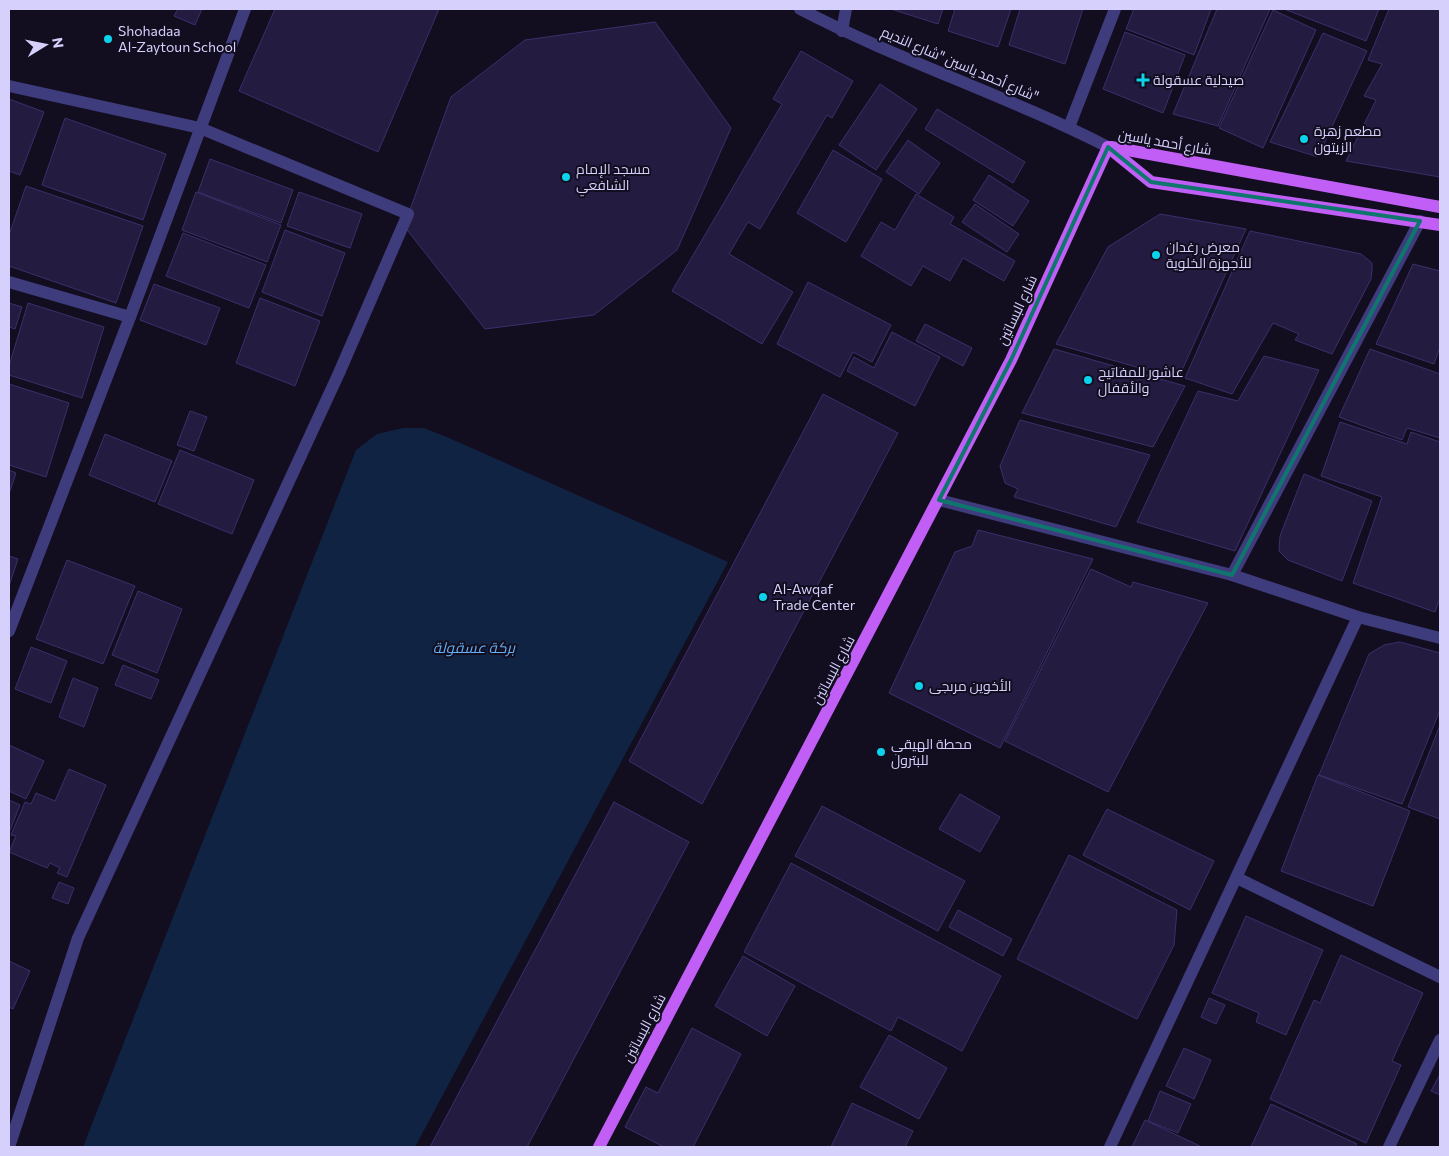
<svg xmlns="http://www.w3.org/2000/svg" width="1449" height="1156" font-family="Commissioner,Cairo,sans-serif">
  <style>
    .water { fill: #102343 }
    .building { fill: #241b40; stroke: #3c2f6b }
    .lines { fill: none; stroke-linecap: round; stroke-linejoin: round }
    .minor { stroke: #3f3c7d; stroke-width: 12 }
    .major { stroke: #c05ef6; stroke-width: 12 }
    .marked { fill: none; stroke: #0f766e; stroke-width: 4; stroke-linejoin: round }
    .poi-dot { fill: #0dd2ec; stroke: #120e20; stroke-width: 2 }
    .labels { text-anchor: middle; stroke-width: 4; stroke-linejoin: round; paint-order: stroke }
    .poi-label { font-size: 14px; fill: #d6d0fc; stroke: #120e20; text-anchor: start }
    .street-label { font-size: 14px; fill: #d6d0fc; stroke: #120e20 }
    .water-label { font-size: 15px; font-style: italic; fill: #64b0f6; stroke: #120e20 }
  </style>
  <rect width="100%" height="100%" fill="#120e20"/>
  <path class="water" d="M403 428H424L449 438 728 562 415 1147H83L356 450 377 434Z"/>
  <g class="building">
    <path d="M178 9H202L195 25 174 16Z"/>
    <path d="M275 9H439L378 152 239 91Z"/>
    <path d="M891 9H943L938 24Z"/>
    <path d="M955 9H1011L998 47 948 31Z"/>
    <path d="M1020 9H1083L1065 64 1009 45Z"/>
    <path d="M1134 9H1211L1194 55 1126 29Z"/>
    <path d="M1217 9H1270L1218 126 1173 114Z"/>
    <path d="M1284 9H1379L1366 41Z"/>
    <path d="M1389 9H1440V177L1346 161 1376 100 1364 96 1382 64 1368 60Z"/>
    <path d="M1273 10 1316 30 1263 148 1219 128Z"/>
    <path d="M655 22 731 128 677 250 594 315 485 329 404 226 451 97 525 40Z"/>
    <path d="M1125 32 1185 55 1163 113 1103 89Z"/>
    <path d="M1323 33 1367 51 1318 157 1270 142Z"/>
    <path d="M801 51 853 81 832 118 827 115 760 229 748 222 729 254 793 292 762 344 672 291 782 104 773 99Z"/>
    <path d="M880 84 917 109 876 170 839 145Z"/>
    <path d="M9 99 44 112 20 175 9 171Z"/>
    <path d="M937 109 1025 162 1013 183 925 129Z"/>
    <path d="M65 118 166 154 143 220 42 185Z"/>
    <path d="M908 140 940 163 919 194 886 172Z"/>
    <path d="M833 150 882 179 846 242 797 213Z"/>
    <path d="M210 159 293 190 281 223 198 192Z"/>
    <path d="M989 175 1029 201 1013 226 973 200Z"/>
    <path d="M26 186 143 226 116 303 9 266V235Z"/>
    <path d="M196 192 281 225 267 262 182 230Z"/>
    <path d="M299 192 362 214 350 248 287 226Z"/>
    <path d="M916 194 954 217 950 224 1015 261 1004 281 963 258 950 281 923 266 911 286 861 256 881 222 895 230Z"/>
    <path d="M975 204 1019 234 1007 252 962 222Z"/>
    <path d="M1160 214 1246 229 1178 379 1056 344 1108 247Z"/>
    <path d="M285 230 345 253 322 316 262 292Z"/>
    <path d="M1250 231 1361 254 1372 263V270L1371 279 1332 354 1295 340 1299 334 1273 323 1232 394 1185 378Z"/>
    <path d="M183 233 266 265 249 308 166 276Z"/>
    <path d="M1413 264 1440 271V347L1434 364 1376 344Z"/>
    <path d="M808 282 891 325 872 362 853 352 840 377 777 344Z"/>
    <path d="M154 284 220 308 206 345 140 320Z"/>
    <path d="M260 298 320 321 295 386 236 363Z"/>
    <path d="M9 303 22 307 15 329 9 327Z"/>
    <path d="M28 303 104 327 82 398 9 375V366Z"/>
    <path d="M925 324 972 348 963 366 916 341Z"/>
    <path d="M892 332 940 357 915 406 847 371 854 357 874 368Z"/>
    <path d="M1054 349 1185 386 1153 447 1022 413Z"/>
    <path d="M1370 349 1440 374V438L1407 428 1402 440 1339 417Z"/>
    <path d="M1264 356 1319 370 1235 551 1137 522 1198 391 1238 401Z"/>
    <path d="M9 384 69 403 46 477 9 465Z"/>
    <path d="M823 394 898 433 702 804 629 761Z"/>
    <path d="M190 411 207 417 194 451 177 445Z"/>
    <path d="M1020 420 1150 455 1116 527 1014 497 1018 489 1005 483 1000 466Z"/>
    <path d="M1340 422 1407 444 1411 432 1440 442V598L1435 612 1353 583 1382 497 1321 476Z"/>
    <path d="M105 434 172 461 155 502 89 475Z"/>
    <path d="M180 450 254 480 232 534 158 504Z"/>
    <path d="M9 470 16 473 9 494Z"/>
    <path d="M1304 474 1372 501 1342 581 1288 560 1279 551 1280 536Z"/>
    <path d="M978 530 1093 559 1000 748 889 693 955 552 972 546Z"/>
    <path d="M9 556 18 559 9 586Z"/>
    <path d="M67 560 135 586 103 664 36 639Z"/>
    <path d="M1091 569 1131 587 1133 582 1208 603 1108 792 1005 741Z"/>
    <path d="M138 591 182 609 157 673 112 655Z"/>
    <path d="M1400 642 1440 653V710L1402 804 1319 775 1369 654 1384 645Z"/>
    <path d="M31 647 67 661 51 703 15 689Z"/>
    <path d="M123 665 159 680 151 699 115 685Z"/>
    <path d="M73 678 98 688 84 727 59 717Z"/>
    <path d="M1440 725V819L1408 807Z"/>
    <path d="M9 745 44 761 26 799 9 791Z"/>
    <path d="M69 769 106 785 67 877 57 873 60 868 50 863 47 868 9 852 16 836 11 835 25 802 31 804 36 793 55 801Z"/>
    <path d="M1318 775 1410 811 1373 906 1281 871Z"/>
    <path d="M960 794 1000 817 980 852 939 829Z"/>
    <path d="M9 800 20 805 9 833Z"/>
    <path d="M614 802 689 842 527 1147H430Z"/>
    <path d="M822 806 965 881 938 931 795 856Z"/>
    <path d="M1107 809 1214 861 1190 910 1083 855Z"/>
    <path d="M1069 855 1177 910 1174 945 1137 1019 1017 959Z"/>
    <path d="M791 863 1001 976 962 1051 898 1017 891 1031 744 952Z"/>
    <path d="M59 882 74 888 68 904 52 898Z"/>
    <path d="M958 910 1012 939 1003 956 949 927Z"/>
    <path d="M1246 916 1323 950 1286 1035 1256 1022 1259 1013 1212 993Z"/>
    <path d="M1341 955 1423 993 1392 1061 1401 1065 1366 1143 1270 1099 1314 1000 1320 1003Z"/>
    <path d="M743 956 795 986 767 1036 715 1006Z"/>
    <path d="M9 961 30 971 13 1009 9 1007Z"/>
    <path d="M1209 998 1225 1005 1216 1024 1201 1017Z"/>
    <path d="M692 1028 741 1054 693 1147H664L625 1127 646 1087 658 1093Z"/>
    <path d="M889 1035 947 1068 919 1119 860 1087Z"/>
    <path d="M1184 1048 1211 1060 1194 1099 1166 1086Z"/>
    <path d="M1440 1074V1095L1431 1091Z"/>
    <path d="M1160 1091 1191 1104 1178 1133 1148 1121Z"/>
    <path d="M852 1103 913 1131 905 1147H831Z"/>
    <path d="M1271 1104 1357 1144 1355 1147H1251Z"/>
    <path d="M1145 1120 1202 1147H1132Z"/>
  </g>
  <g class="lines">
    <g class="minor">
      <path d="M800 9C900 61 1008 96 1108 147"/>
      <path d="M842 31 846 9"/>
      <path d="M9 86 200 128 408 214 339 373 78 938 9 1147"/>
      <path d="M1069 127 1115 9"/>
      <path d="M9 282 130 317"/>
      <path d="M939 500 1232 575"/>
      <path d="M1358 617 1440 638"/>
      <path d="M9 631 130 317 245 9"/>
      <path d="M1237 878 1440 977"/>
      <path d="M1110 1147 1358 617 1232 575 1420 221"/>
      <path d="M1389 1147 1440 1040"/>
    </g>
    <g class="major">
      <path d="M1108 147 1151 182 1440 225"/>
      <path d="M1111 147 1440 207"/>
      <path d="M599 1147 1011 360 1108 147"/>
    </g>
  </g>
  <path class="marked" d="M1108 147 1151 182 1420 221 1232 575 939 500 1011 360Z"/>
  <g class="poi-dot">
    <circle cx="108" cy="39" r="5"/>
    <path d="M1140.5 72.5h5v5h5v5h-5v5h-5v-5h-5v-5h5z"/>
    <circle cx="1304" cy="139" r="5"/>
    <circle cx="566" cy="177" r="5"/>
    <circle cx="1156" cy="255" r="5"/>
    <circle cx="1088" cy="380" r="5"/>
    <circle cx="763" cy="597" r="5"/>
    <circle cx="919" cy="686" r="5"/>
    <circle cx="881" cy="752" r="5"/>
  </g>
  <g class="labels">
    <g class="poi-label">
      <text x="118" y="36">Shohadaa<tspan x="118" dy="16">Al-Zaytoun School</tspan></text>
      <text x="1153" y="85">صيدلية عسقولة</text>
      <text x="1314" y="136">مطعم زهرة<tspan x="1314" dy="16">الزيتون</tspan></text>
      <text x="576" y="174">مسجد الإمام<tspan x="576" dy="16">الشافعي</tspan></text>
      <text x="1166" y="252">معرض رغدان<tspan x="1166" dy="16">للأجهزة الخلوية</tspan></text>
      <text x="1098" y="377">عاشور للمفاتيح<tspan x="1098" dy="16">والأقفال</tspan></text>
      <text x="773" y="594">Al-Awqaf<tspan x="773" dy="16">Trade Center</tspan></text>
      <text x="929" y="691">الأخوين مرىجى</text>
      <text x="891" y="749">محطة الهيقي<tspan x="891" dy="16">للبترول</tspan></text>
    </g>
    <g class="street-label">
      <text transform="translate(960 64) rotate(23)" y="5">شارع أحمد ياسين "شارع النديم"</text>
      <text transform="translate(1165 142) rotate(10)" y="5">شارع أحمد ياسين</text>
      <text transform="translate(1017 310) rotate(-65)" y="5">شارع البساتين</text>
      <text transform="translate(833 670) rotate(-62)" y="5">شارع البساتين</text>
      <text transform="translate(644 1028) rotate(-62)" y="5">شارع البساتين</text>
    </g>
    <g class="water-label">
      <text x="474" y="653">بركة عسقولة</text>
    </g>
  </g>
  <rect width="1449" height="1156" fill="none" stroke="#d6d0fc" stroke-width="20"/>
  <g transform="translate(45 45) rotate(80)" stroke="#120e20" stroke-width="4" paint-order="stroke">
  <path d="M0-4L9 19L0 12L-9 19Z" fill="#d6d0fc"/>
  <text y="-8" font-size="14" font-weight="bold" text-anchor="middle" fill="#d6d0fc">N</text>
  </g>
</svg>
